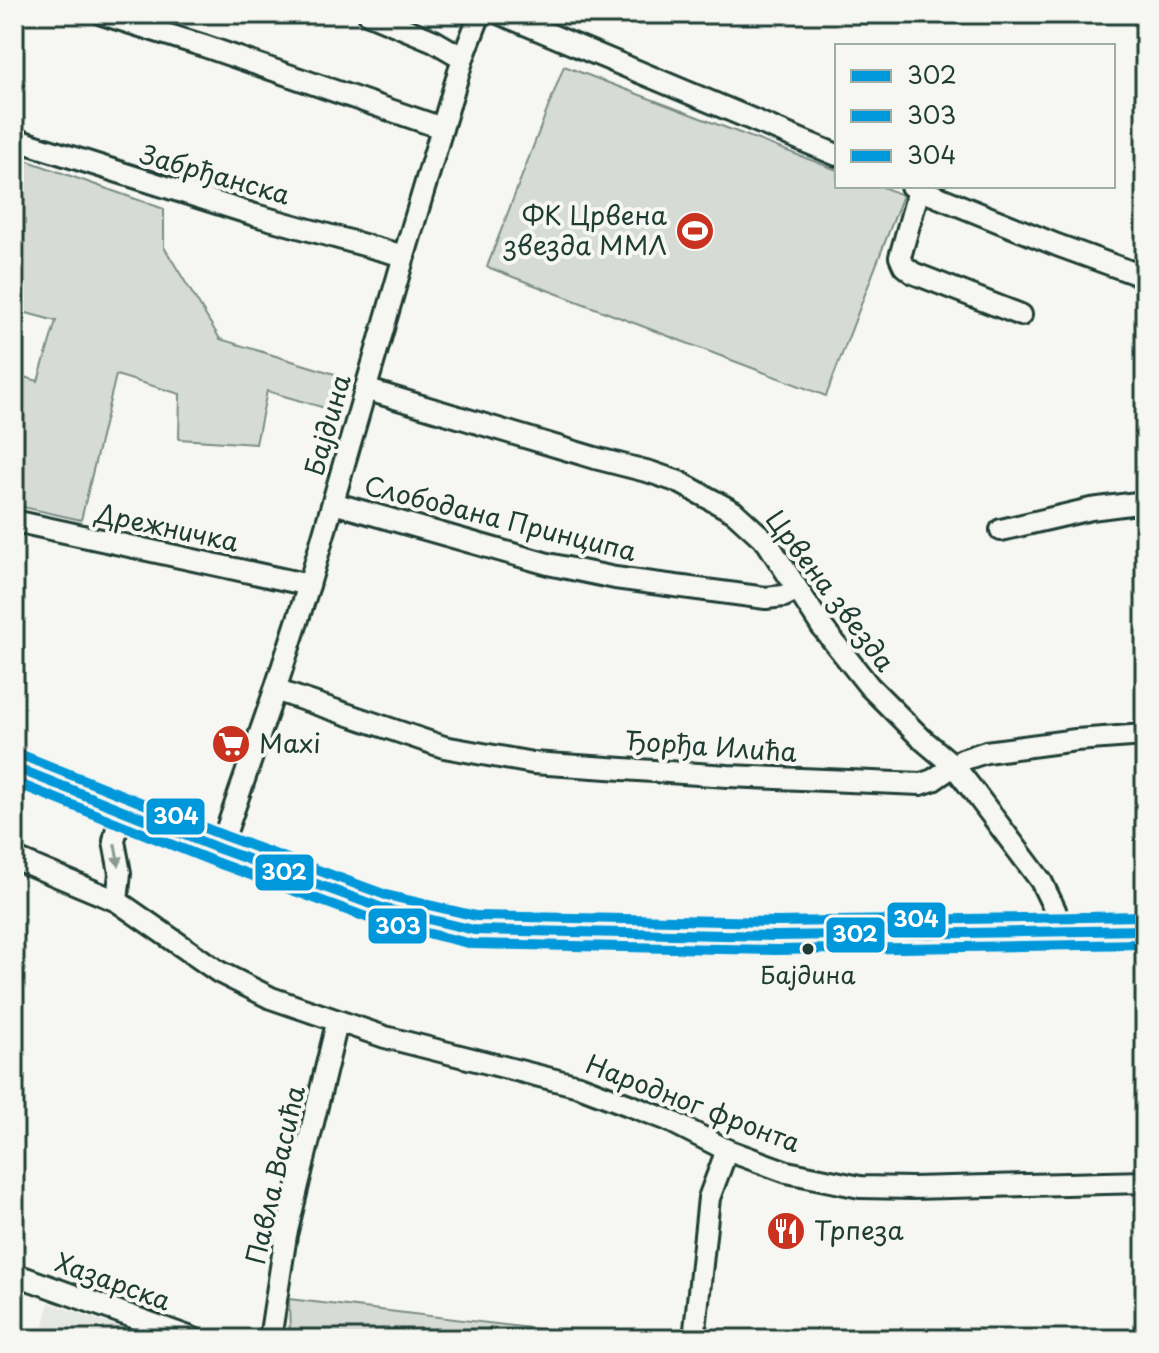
<svg xmlns="http://www.w3.org/2000/svg" width="1159" height="1353" font-family="'Playpen Sans',sans-serif">
  <style>
    .built { fill: #e6e8e4 }
    .green { fill: #d6dbd6; stroke: #7a8c85; stroke-width: 2 }
    .lines { fill: none; stroke-linecap: round; stroke-linejoin: round }
    .street-casing { stroke: #1f3d34; stroke-width: 26 }
    .secondary-casing { stroke: #1f3d34; stroke-width: 34 }
    .street { stroke: #f6f6f2; stroke-width: 20 }
    .secondary { stroke: #f6f6f2; stroke-width: 28 }
    .bus-1-casing { stroke: #f6f6f2; stroke-width: 16 }
    .bus-2-casing { stroke: #f6f6f2; stroke-width: 16 }
    .bus-3-casing { stroke: #f6f6f2; stroke-width: 16 }
    .bus-1 { stroke: #0098da; stroke-width: 10 }
    .bus-2 { stroke: #0098da; stroke-width: 10 }
    .bus-3 { stroke: #0098da; stroke-width: 10 }
    .oneway { fill: #8a9a93 }
    .bus-dot { fill: #1f3d34; stroke: #f6f6f2; stroke-width: 3 }
    .labels { text-anchor: middle; stroke-width: 8; stroke-linejoin: round; paint-order: stroke }
    .bus-label { font-size: 24px; fill: #1f3d34; stroke: #f6f6f2 }
    .street-label { font-size: 26px; fill: #1f3d34; stroke: #f6f6f2 }
    .poi-label { font-size: 26px; fill: #1f3d34; stroke: #f6f6f2; text-anchor: start }
    .line-badge { stroke: #f6f6f2; stroke-width: 3 }
    .badge-label { font-size: 22px; text-anchor: middle; font-weight: bold; fill: #fff }
  </style>
  <rect width="100%" height="100%" fill="#f6f6f2"/>
  <filter id="ink" filterUnits="userSpaceOnUse"><feTurbulence type="fractalNoise" baseFrequency=".0125" numOctaves="2"/><feDisplacementMap in="SourceGraphic" scale="16" xChannelSelector="R" yChannelSelector="G"/><feConvolveMatrix kernelMatrix="1 2 1 2 8 2 1 2 1" color-interpolation-filters="sRGB"/></filter>
  <g filter="url(#ink)">
    <path class="built" d="M49 1303 155 1339H41Z"/>
    <g class="green">
      <path d="M564 66 837 170V186H880L903 195 826 396 487 267Z"/>
      <path d="M14 156 164 209V247L220 339 338 375 335 411 267 391 256 444 179 439 180 394 116 375 81 520 14 505V374L38 381 56 321 19 311 14 327Z"/>
      <path d="M289 1299 579 1334 575 1339H290Z"/>
    </g>
    <g class="lines">
      <defs>
        <g id="street">
          <path d="M102 14 204 46 442 128"/>
          <path d="M369 14 434 41 463 58"/>
          <path d="M501 14 837 155"/>
          <path d="M14 139 255 215 404 256"/>
          <path d="M911 186 1057 245 1145 277"/>
          <path d="M919 189 900 257 904 266 913 273 1021 315"/>
          <path d="M365 389 595 458 650 472 679 482 734 512 767 542 822 627 869 686 922 739 954 766 975 793 1041 881 1055 910 1060 932"/>
          <path d="M333 503 548 564 615 578 766 598 784 596 796 590"/>
          <path d="M14 521 309 585"/>
          <path d="M1001 530 1091 509 1145 502"/>
          <path d="M275 690 444 747 533 763 728 776 921 784 933 780 962 760 986 752 1076 740 1145 735"/>
          <path d="M220 849 275 690 309 585 404 256 463 58 480 14"/>
          <path d="M14 858 117 901 219 972 271 998 385 1037 579 1086 668 1120 727 1150 787 1172 860 1187 912 1188 1145 1182"/>
          <path d="M117 901 120 873 114 841 121 810"/>
          <path d="M14 1274 194 1339"/>
          <path d="M270 1339 286 1235 337 1023"/>
          <path d="M694 1339 709 1198 727 1150"/>
        </g>
        <path id="secondary" d="M14 767 220 849 382 908 474 930 776 936 1145 930"/>
      </defs>
      <use href="#street" class="street-casing"/>
      <use href="#secondary" class="secondary-casing"/>
      <use href="#street" class="street"/>
      <use href="#secondary" class="secondary"/>
      <defs>
        <path id="bus-1" d="M14 767 220 849 382 908 474 930 776 936 1145 930"/>
        <path id="bus-2" d="M14 782 215 862 377 921 472 944 776 950 1145 944"/>
        <path id="bus-3" d="M19 754 225 836 386 895 476 916 776 922 1145 916"/>
      </defs>
      <use href="#bus-1" class="bus-1-casing"/>
      <use href="#bus-2" class="bus-2-casing"/>
      <use href="#bus-3" class="bus-3-casing"/>
      <use href="#bus-1" class="bus-1"/>
      <use href="#bus-2" class="bus-2"/>
      <use href="#bus-3" class="bus-3"/>
    </g>
    <defs><path id="oneway-solid" d="M-6-.8H1V-3.2L6.5 0L1 3.2V.8H-6Z" transform="scale(2)"/></defs>
    <use class="oneway" href="#oneway-solid" transform="translate(117 855) rotate(79)"/>
  </g>
  <defs>
    <symbol id="stadium-disc" viewBox="-11 -11 22 22"><circle r="9.5" fill="#c8321e" stroke="#f6f6f2"/><path d="M0-5a6.5 5 0 1 0 0 10a6.5 5 0 1 0 0-10ZM-3.5-1.8h7v3.6h-7Z" fill="#fff"/></symbol>
    <symbol id="supermarket-disc" viewBox="-11 -11 22 22"><circle r="9.5" fill="#c8321e" stroke="#f6f6f2"/><path d="M-6-5.5h2.5l.6 2H6L4.5 2H-2.5L-4.4-4H-6ZM-1.5 3.2a1.3 1.3 0 1 0 .1 0ZM3 3.2a1.3 1.3 0 1 0 .1 0Z" fill="#fff"/></symbol>
    <symbol id="restaurant-disc" viewBox="-11 -11 22 22"><circle r="9.5" fill="#c8321e" stroke="#f6f6f2"/><path d="M-5-6h1v4h1v-4h1v4h1v-4h1v5L-1.5 .5V6h-2V.5L-5-1ZM5-6V6H3V1.5H1.5Q1.5-4 5-6Z" fill="#fff"/></symbol>
  </defs>
  <g fill-rule="evenodd">
    <use href="#stadium-disc" x="673" y="209" width="44" height="44"/>
    <use href="#supermarket-disc" x="209" y="722" width="44" height="44"/>
    <use href="#restaurant-disc" x="764" y="1209" width="44" height="44"/>
  </g>
  <circle class="bus-dot" cx="808" cy="949" r="7"/>
  <g class="labels">
    <g class="bus-label">
      <text x="808" y="984">Бајдина</text>
    </g>
    <g class="street-label">
      <text transform="translate(215 175) rotate(16)" y="9">Забрђанска</text>
      <text transform="translate(328 425) rotate(-74)" y="9">Бајдина</text>
      <text transform="translate(500 519) rotate(14)" y="9">Слободана Принципа</text>
      <text transform="translate(167 528) rotate(12)" y="9">Дрежничка</text>
      <text transform="translate(830 591) rotate(53)" y="9">Црвена звезда</text>
      <text transform="translate(711 747) rotate(4)" y="9">Ђорђа Илића</text>
      <text transform="translate(693 1104) rotate(21)" y="9">Народног фронта</text>
      <text transform="translate(276 1175) rotate(-77)" y="9">Павла Васића</text>
      <text transform="translate(113 1282) rotate(20)" y="9">Хазарска</text>
    </g>
    <g class="poi-label">
      <text x="667" y="225" text-anchor="end">ФК Црвена<tspan x="667" dy="30">звезда ММЛ</tspan></text>
      <text x="259" y="753">Maxi</text>
      <text x="814" y="1240">Трпеза</text>
    </g>
  </g>
  <g class="line-badge">
    <rect x="145" y="797" width="61" height="39" rx="8" fill="#0098da"/>
    <rect x="254" y="853" width="61" height="39" rx="8" fill="#0098da"/>
    <rect x="886" y="901" width="61" height="38" rx="8" fill="#0098da"/>
    <rect x="367" y="907" width="61" height="38" rx="8" fill="#0098da"/>
    <rect x="825" y="916" width="61" height="38" rx="8" fill="#0098da"/>
  </g>
  <g class="badge-label">
    <text x="176" y="824">304</text>
    <text x="284" y="880">302</text>
    <text x="916" y="927">304</text>
    <text x="398" y="934">303</text>
    <text x="855" y="942">302</text>
  </g>
  <rect width="1159" height="1353" fill="none" stroke="#f6f6f2" stroke-width="48"/>
  <rect x="24" y="24" width="1111" height="1305" fill="none" stroke="#1f3d34" stroke-width="3" filter="url(#ink)"/>
  <rect x="835" y="44" width="280" height="144" fill="#f6f6f2" stroke="#a0aca6" stroke-width="2"/>
  <rect x="851" y="70" width="40" height="12" fill="#0098da" stroke="#a0aca6" stroke-width="2"/>
  <text x="907" y="84" font-size="24" fill="#1f3d34">302</text>
  <rect x="851" y="110" width="40" height="12" fill="#0098da" stroke="#a0aca6" stroke-width="2"/>
  <text x="907" y="124" font-size="24" fill="#1f3d34">303</text>
  <rect x="851" y="150" width="40" height="12" fill="#0098da" stroke="#a0aca6" stroke-width="2"/>
  <text x="907" y="164" font-size="24" fill="#1f3d34">304</text>
</svg>
